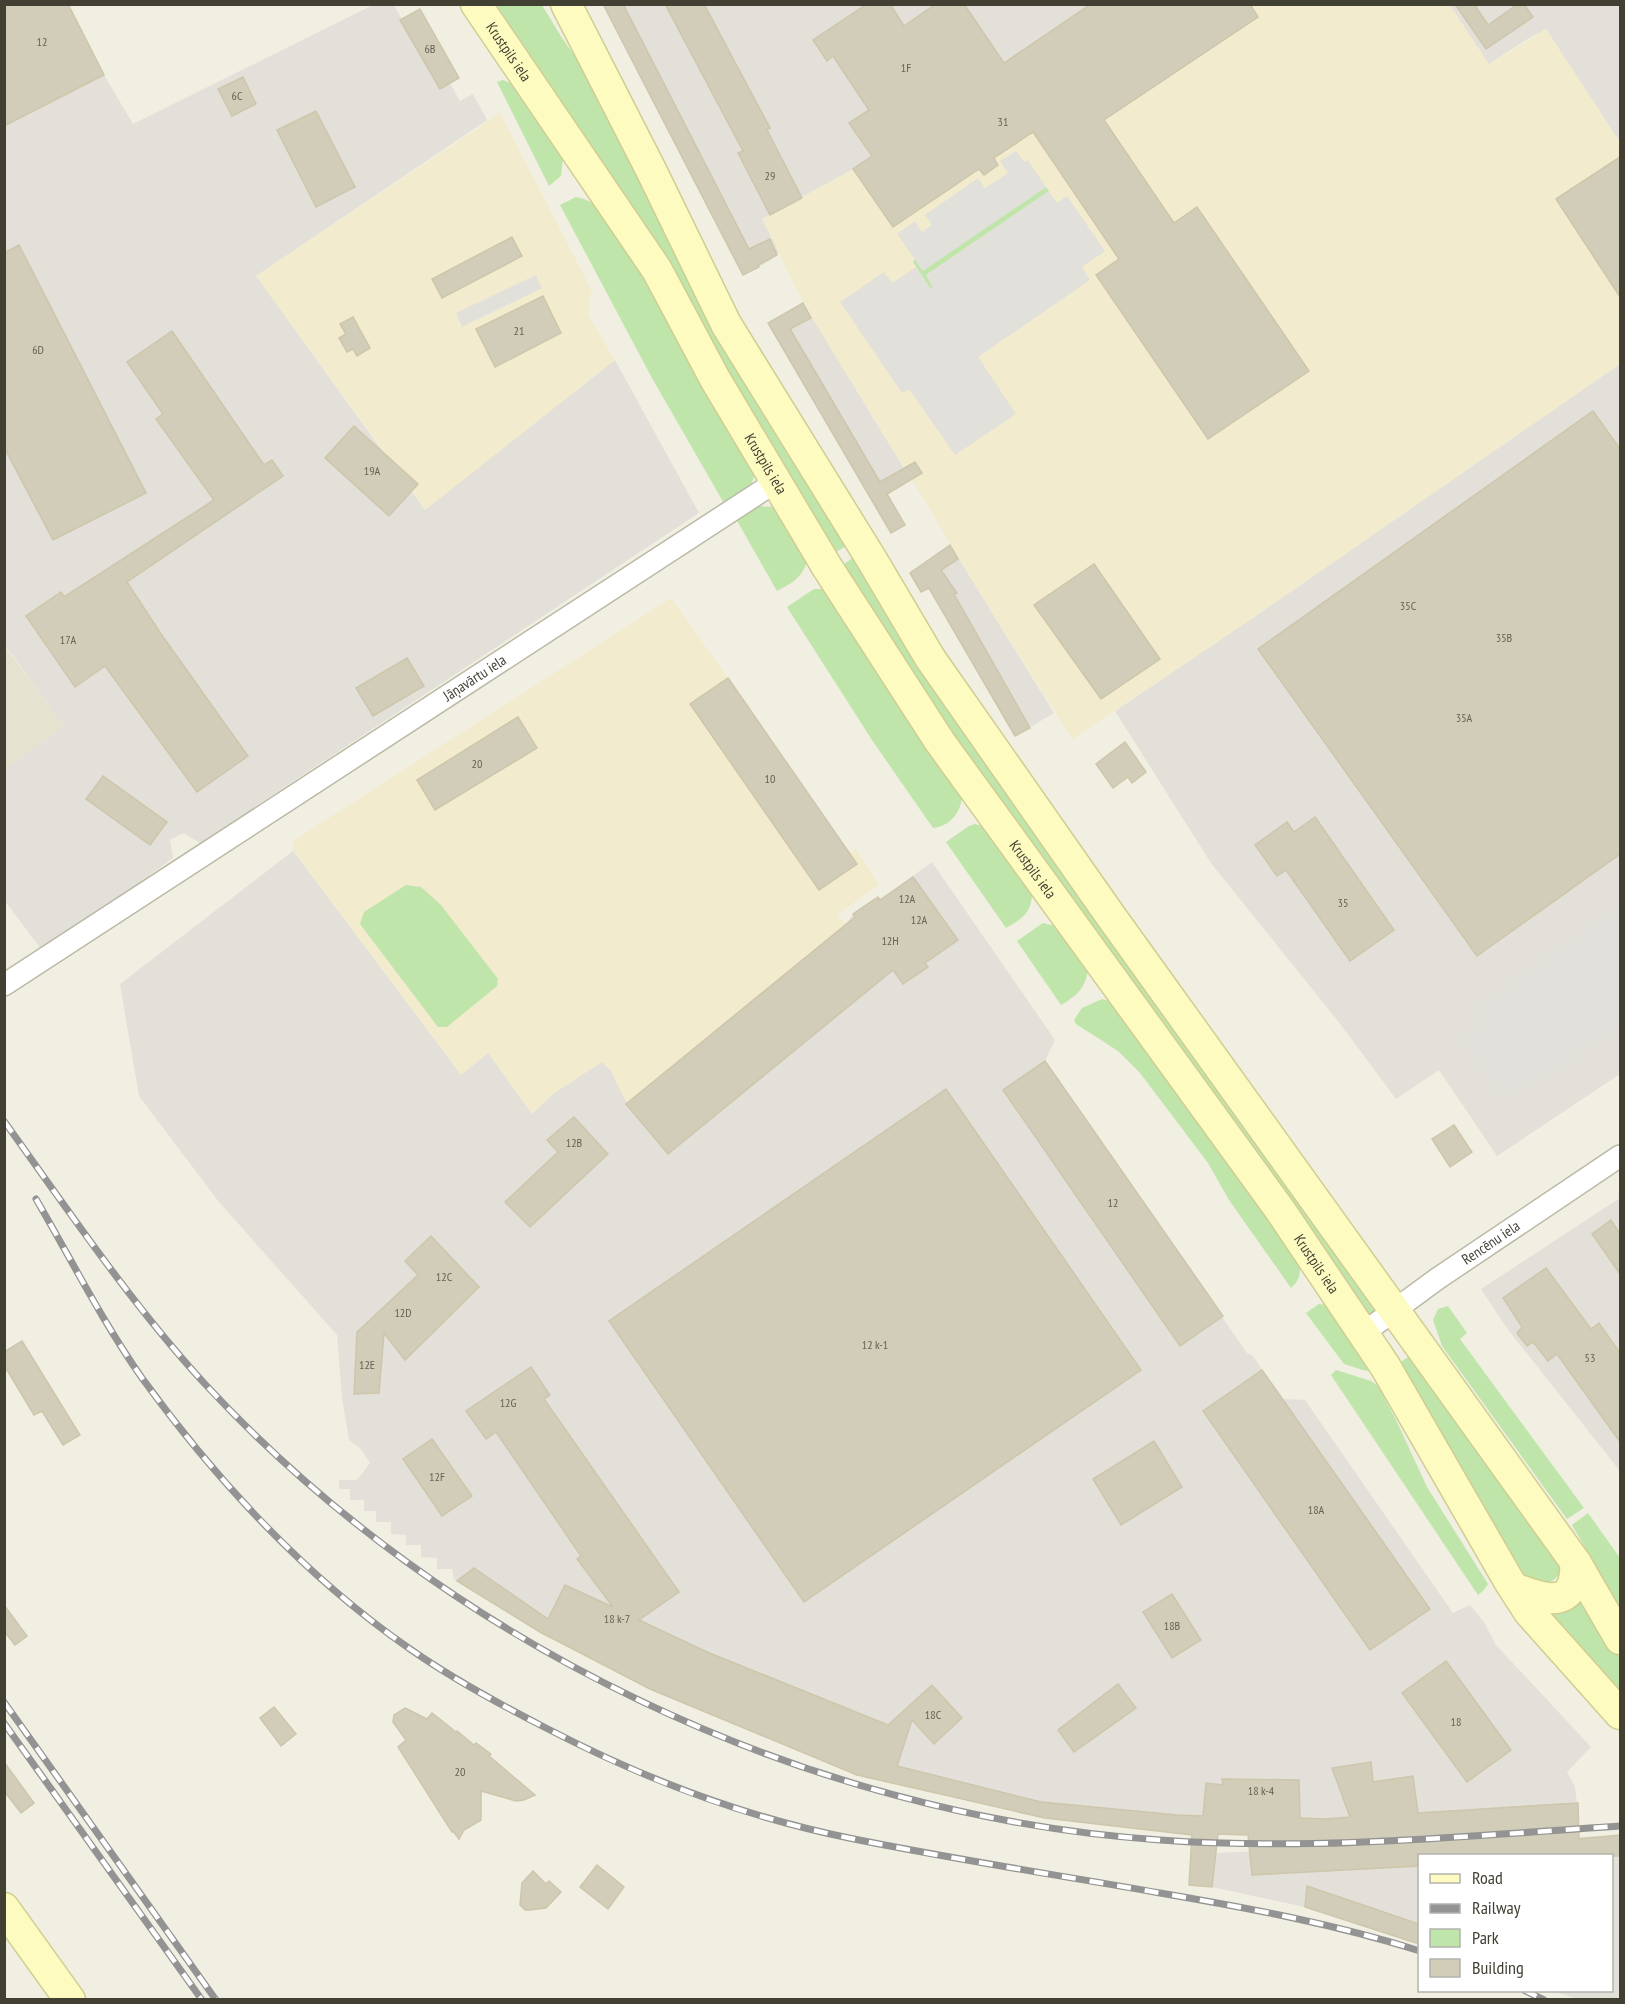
<svg xmlns="http://www.w3.org/2000/svg" width="1625" height="2004" font-family="'PT Sans Narrow',sans-serif">
  <style>
    .residential { fill: #e5e2d0 }
    .commercial { fill: #f3ebcd }
    .industrial { fill: #e2e0d8 }
    .green { fill: #bfe5ab }
    .parking { fill: #e1e0db }
    .building { fill: #d2cdb8; stroke: #cdc6ab; stroke-width: 1.5 }
    .lines { fill: none; stroke-linecap: round; stroke-linejoin: round }
    .street-casing { stroke: #bcb9a5; stroke-width: 24 }
    .secondary-casing { stroke: #d0cd93; stroke-width: 33 }
    .street { stroke: #fff; stroke-width: 21 }
    .secondary { stroke: #fdfbc0; stroke-width: 30 }
    .rail-casing { stroke: #939393; stroke-width: 7 }
    .rail { stroke: #fff; stroke-width: 4.5; stroke-dasharray: 14; stroke-linecap: butt }
    .labels { text-anchor: middle; stroke-width: 4.5; stroke-linejoin: round; paint-order: stroke }
    .number-label { font-size: 12px; fill: #666254 }
    .street-label { font-size: 15px; fill: #423f33; stroke: #fff }
  </style>
  <rect width="100%" height="100%" fill="#f1efe2"/>
  <path class="residential" d="M4 645 64 726 5 768H4Z"/>
  <g class="commercial">
    <path d="M1091 5H1450L1489 64 1546 29 1620 142V316L1618 318 1620 323V364L1250 620 1072 739 958 559 930 509 811 318 762 219 853 169 1024 54 1023 50Z"/>
    <path d="M500 113 591 289 588 315 615 360 426 510 256 276Z"/>
    <path d="M671 598 728 678 690 704 819 890 857 864 849 853 856 849 879 885 837 915 846 924 626 1104 611 1071 553 1094 532 1115 488 1053 461 1075 293 851V841Z"/>
  </g>
  <g class="industrial">
    <path d="M5 5H68L104 75 133 124 373 5H394L440 89 450 83 460 101 473 94 487 120 256 276 425 510 615 360 699 513 200 843 183 833 170 840 173 858 44 953 5 901V768L64 726 5 645Z"/>
    <path d="M603 5H1091L1023 50 1025 54 853 169 762 219 779 253 771 258V260L743 275Z"/>
    <path d="M1450 5H1620V142L1546 29 1524 41 1489 64Z"/>
    <path d="M803 303 911 480 886 492 905 525 891 533 768 323Z"/>
    <path d="M1620 364V1074L1497 1156 1439 1070 1396 1099 1341 1025 1211 863 1115 711 1250 620Z"/>
    <path d="M950 545 1054 713 1015 736 929 588 921 592 910 573Z"/>
    <path d="M293 851 461 1075 488 1053 532 1114 553 1094 602 1062 611 1071 627 1104 846 924 853 914 878 897 881 899 932 862 1055 1040 1045 1061 1247 1353 1252 1355 1283 1399 1305 1400 1453 1613 1470 1605 1484 1622 1496 1645 1591 1747 1567 1772 1575 1787 1579 1820 1322 1837 1182 1833 1045 1818 857 1775 650 1689 540 1632 454 1579 452 1569H437V1558L421 1557V1545H406V1535L391 1534V1522H376V1511H364V1500H350V1489H339V1480H357L370 1463 361 1449 349 1440 342 1398 337 1335 219 1202 139 1096 120 984Z"/>
    <path d="M1620 1198V1471L1506 1327 1481 1289Z"/>
    <path d="M1620 1835V1999H1578L1553 1991 1612 1990V1856H1420L1419 1944 1305 1907 1212 1887 1189 1885 1191 1854Z"/>
  </g>
  <g class="green">
    <path d="M487 5H542L562 38 594 83 846 546 836 552 830 549Z"/>
    <path d="M503 80 515 85 563 158 561 176 549 186 497 82Z"/>
    <path d="M1046 187 1049 191 926 275 934 288H930L913 262 915 259 922 270Z"/>
    <path d="M576 197C600 201 612 222 626 240L755 471C751 493 743 495 725 505L652 378 560 205Z"/>
    <path d="M759 506 775 507 807 561C803 577 791 584 777 591L736 519Z"/>
    <path d="M854 557 1380 1307 1370 1319 917 690 841 566Z"/>
    <path d="M814 589H824L962 794C962 811 951 826 933 828L872 740 787 607Z"/>
    <path d="M975 824 983 826 1032 893C1032 912 1022 919 1006 928L946 842 969 826Z"/>
    <path d="M406 885 421 887 441 905 498 979 497 986 447 1027H438L360 924 364 912Z"/>
    <path d="M1043 923 1060 927 1088 969C1086 987 1077 996 1061 1005L1017 941Z"/>
    <path d="M1102 999 1110 1001 1170 1078 1299 1262C1301 1274 1300 1280 1291 1288L1229 1200 1208 1163 1140 1073 1118 1051 1076 1024 1074 1020 1082 1008Z"/>
    <path d="M1319 1304 1327 1305 1374 1367 1366 1371 1344 1364 1306 1313Z"/>
    <path d="M1448 1306 1467 1333 1460 1339 1584 1508 1567 1519 1442 1346 1433 1320 1438 1309Z"/>
    <path d="M1414 1353 1563 1565C1556 1586 1544 1586 1526 1578L1398 1364Z"/>
    <path d="M1336 1370 1371 1381 1378 1386 1396 1420 1427 1487 1488 1584 1484 1590 1478 1595 1331 1375Z"/>
    <path d="M1588 1513 1620 1558V1607L1572 1525Z"/>
    <path d="M1581 1589 1620 1656V1700L1536 1607Z"/>
  </g>
  <g class="parking">
    <path d="M1016 151 1024 162 1028 160 1046 187 923 271 897 234 915 221 922 232 932 225 925 215 978 178 985 188 1008 173 1000 161Z"/>
    <path d="M1049 191 1057 203 1067 196 1105 251 1082 267 1090 280 978 357 1016 414 955 455 909 389 902 393 840 302 884 272 892 283 916 267 930 288H933L926 275Z"/>
    <path d="M536 275 542 288 462 327 456 313Z"/>
    <path d="M1620 906V1025L1536 1084 1532 1079 1504 1099 1461 1037 1489 1018 1481 1005Z"/>
  </g>
  <g class="building">
    <path d="M4 4H68L104 75 4 126Z"/>
    <path d="M603 4H623L749 249 770 239 777 255 758 265 759 267 743 275Z"/>
    <path d="M665 4H704L770 128 767 130 802 198 770 215 738 153 743 151Z"/>
    <path d="M867 4H890L904 26 936 4H964L1004 63 1091 4H1250L1258 17 1104 120 1174 223 1197 207 1309 371 1208 439 1096 275 1119 259 1033 132 994 158 998 165 984 175 979 169 893 227 853 169 872 156 849 123 869 110 833 56 827 61 813 40Z"/>
    <path d="M1455 4H1474L1488 25 1518 4H1524L1533 17 1486 49Z"/>
    <path d="M420 9 459 78 440 89 400 20Z"/>
    <path d="M243 77 256 104 232 116 218 89Z"/>
    <path d="M316 111 355 187 316 207 277 130Z"/>
    <path d="M1620 157V297L1556 199Z"/>
    <path d="M512 237 522 256 442 298 432 279Z"/>
    <path d="M19 245 146 493 53 540 4 447V253Z"/>
    <path d="M543 296 561 333 495 367 476 329Z"/>
    <path d="M803 303 811 318 790 329 880 482 915 462 922 473 887 494 905 525 891 533 768 323Z"/>
    <path d="M353 317 370 348 357 356 353 349 347 352 339 338 346 334 340 324Z"/>
    <path d="M172 331 264 465 272 460 283 476 127 582 161 634 248 756 197 792 105 666 75 687 26 616 61 592 64 597 214 500 156 419 163 414 127 362Z"/>
    <path d="M1593 411 1620 449V854L1477 956 1258 649Z"/>
    <path d="M354 426 418 484 389 516 325 458Z"/>
    <path d="M950 545 958 559 941 570 957 593 954 594 1030 728 1015 736 929 588 921 592 910 573Z"/>
    <path d="M1094 564 1160 659 1101 699 1034 605Z"/>
    <path d="M407 658 424 686 373 716 356 688Z"/>
    <path d="M728 678 857 864 819 890 690 704Z"/>
    <path d="M518 717 537 748 435 810 417 780Z"/>
    <path d="M1125 742 1146 772 1132 783 1128 777 1113 788 1096 764Z"/>
    <path d="M103 776 167 822 150 845 86 799Z"/>
    <path d="M1315 817 1394 930 1350 961 1286 870 1277 876 1255 845 1287 822 1294 832Z"/>
    <path d="M913 877 958 940 925 963 928 967 903 984 893 970 668 1154 626 1104 855 917 853 914 878 897 880 900Z"/>
    <path d="M1045 1061 1223 1316 1180 1346 1003 1090Z"/>
    <path d="M946 1089 1141 1370 804 1602 609 1321Z"/>
    <path d="M574 1117 608 1154 530 1227 505 1202 558 1152 547 1140Z"/>
    <path d="M1454 1125 1472 1152 1450 1167 1432 1139Z"/>
    <path d="M1611 1220 1620 1234V1274L1592 1234Z"/>
    <path d="M431 1236 479 1287 405 1360 384 1333 379 1393 354 1394 357 1332 418 1275 405 1261Z"/>
    <path d="M1546 1268 1591 1329 1599 1323 1620 1353V1442L1557 1354 1548 1361 1533 1342 1527 1346 1517 1333 1522 1327 1503 1298Z"/>
    <path d="M22 1341 80 1435 63 1445 42 1411 34 1415 4 1365V1352Z"/>
    <path d="M531 1367 550 1395 544 1399 679 1592 639 1620 707 1652 888 1725 932 1685 962 1718 934 1744 912 1720 897 1766 1041 1802 1177 1815 1203 1816 1206 1783 1223 1785 1222 1779 1299 1780 1300 1818 1324 1819 1350 1817 1332 1768 1371 1762 1373 1782 1413 1776 1418 1813 1578 1803 1579 1839 1620 1835V1856H1419V1866L1252 1875 1248 1835 1218 1834 1212 1887 1189 1885 1192 1835 1045 1818 857 1775 650 1689 540 1632 457 1581 474 1568 548 1619 565 1585 613 1607 577 1559 581 1556 496 1432 486 1439 466 1411Z"/>
    <path d="M1262 1370 1430 1609 1370 1650 1203 1411Z"/>
    <path d="M432 1439 472 1496 442 1516 403 1459Z"/>
    <path d="M1154 1441 1182 1487 1121 1525 1093 1479Z"/>
    <path d="M1172 1594 1201 1640 1172 1658 1143 1612Z"/>
    <path d="M4 1605 27 1636 15 1645 4 1631Z"/>
    <path d="M1446 1661 1511 1750 1467 1782 1402 1693Z"/>
    <path d="M1118 1684 1136 1708 1074 1752 1058 1730Z"/>
    <path d="M274 1707 296 1734 281 1746 260 1718Z"/>
    <path d="M405 1708 427 1719 432 1713 456 1732 457 1731 474 1745 476 1743 491 1754 489 1756 535 1795 524 1800 516 1801 481 1791V1820L464 1830 459 1839 453 1831 452 1832 398 1747 406 1740 393 1722 394 1715Z"/>
    <path d="M4 1762 34 1803 21 1813 4 1791Z"/>
    <path d="M597 1865 624 1887 608 1909 580 1887Z"/>
    <path d="M533 1871 546 1884 549 1881 561 1892 546 1908 530 1910H525L520 1905 522 1883Z"/>
    <path d="M1307 1886 1419 1924V1944L1305 1907Z"/>
  </g>
  <g class="lines">
    <defs>
      <g id="street">
        <path id="s1" d="M4 985 777 481"/>
        <path id="s2" d="M1362 1334 1437 1279 1620 1156"/>
      </g>
      <g id="secondary">
        <path id="s3" d="M476 4 657 270 715 379 827 567 940 742 1280 1210 1385 1366 1509 1581 1529 1612 1620 1714"/>
        <path d="M566 4 650 168 726 324 872 560 930 658 1110 915 1576 1563 1620 1639"/>
        <path d="M1514 1588C1531 1594 1565 1610 1573 1583 1575 1577 1575 1570 1576 1563"/>
        <path d="M4 1908 70 2000"/>
      </g>
    </defs>
    <use href="#street" class="street-casing"/>
    <use href="#secondary" class="secondary-casing"/>
    <use href="#street" class="street"/>
    <use href="#secondary" class="secondary"/>
    <defs>
      <g id="rail">
        <path d="M4 1121C68 1210 130 1302 204 1383 446 1644 805 1816 1160 1840 1313 1851 1467 1836 1620 1826"/>
        <path d="M36 1199C71 1259 102 1321 142 1378 216 1480 306 1577 410 1649 453 1679 499 1704 546 1728 644 1779 741 1816 849 1838 952 1859 1057 1875 1160 1893 1248 1908 1335 1924 1420 1951"/>
        <path d="M4 1702 216 2000"/>
        <path d="M4 1723 202 2000"/>
        <path d="M1524 1990 1544 2000"/>
      </g>
    </defs>
    <use href="#rail" class="rail-casing"/>
    <use href="#rail" class="rail"/>
  </g>
  <g class="labels">
    <g class="number-label">
      <text x="42" y="46">12</text>
      <text x="430" y="53">6B</text>
      <text x="906" y="72">1F</text>
      <text x="237" y="100">6C</text>
      <text x="1003" y="126">31</text>
      <text x="770" y="180">29</text>
      <text x="519" y="335">21</text>
      <text x="38" y="354">6D</text>
      <text x="372" y="475">19A</text>
      <text x="1408" y="610">35C</text>
      <text x="1504" y="642">35B</text>
      <text x="68" y="644">17A</text>
      <text x="1464" y="722">35A</text>
      <text x="477" y="768">20</text>
      <text x="770" y="783">10</text>
      <text x="907" y="903">12A</text>
      <text x="1343" y="907">35</text>
      <text x="919" y="924">12A</text>
      <text x="890" y="945">12H</text>
      <text x="574" y="1147">12B</text>
      <text x="1113" y="1207">12</text>
      <text x="444" y="1281">12C</text>
      <text x="403" y="1317">12D</text>
      <text x="875" y="1349">12 k-1</text>
      <text x="1590" y="1362">53</text>
      <text x="367" y="1369">12E</text>
      <text x="508" y="1407">12G</text>
      <text x="437" y="1481">12F</text>
      <text x="1316" y="1514">18A</text>
      <text x="617" y="1623">18 k-7</text>
      <text x="1172" y="1630">18B</text>
      <text x="933" y="1719">18C</text>
      <text x="1456" y="1726">18</text>
      <text x="460" y="1776">20</text>
      <text x="1261" y="1795">18 k-4</text>
    </g>
    <g class="street-label">
      <text dy="5" stroke="none"><textPath href="#s3" startOffset="58">Krustpils iela</textPath></text>
      <text dy="5" stroke="none"><textPath href="#s3" startOffset="544">Krustpils iela</textPath></text>
      <text dy="5" stroke="none"><textPath href="#s1" startOffset="562">Jāņavārtu iela</textPath></text>
      <text dy="5" stroke="none"><textPath href="#s3" startOffset="1030">Krustpils iela</textPath></text>
      <text dy="5" stroke="none"><textPath href="#s2" startOffset="158">Rencēnu iela</textPath></text>
      <text dy="5" stroke="none"><textPath href="#s3" startOffset="1516">Krustpils iela</textPath></text>
    </g>
  </g>
  <rect width="1625" height="2004" fill="none" stroke="#423f33" stroke-width="12"/>
  <rect x="1418" y="1854" width="195" height="138" fill="#ffffff" stroke="#b3b2ad" stroke-width="1.5"/>
  <rect x="1430" y="1874" width="30" height="9" fill="#fdfbc0" stroke="#b3b2ad" stroke-width="1.5"/>
  <text x="1472" y="1884" font-size="18" fill="#423f33">Road</text>
  <rect x="1430" y="1904" width="30" height="9" fill="#939393" stroke="#b3b2ad" stroke-width="1.5"/>
  <text x="1472" y="1914" font-size="18" fill="#423f33">Railway</text>
  <rect x="1430" y="1929" width="30" height="18" fill="#bfe5ab" stroke="#b3b2ad" stroke-width="1.5"/>
  <text x="1472" y="1944" font-size="18" fill="#423f33">Park</text>
  <rect x="1430" y="1959" width="30" height="18" fill="#d2cdb8" stroke="#b3b2ad" stroke-width="1.5"/>
  <text x="1472" y="1974" font-size="18" fill="#423f33">Building</text>
</svg>
